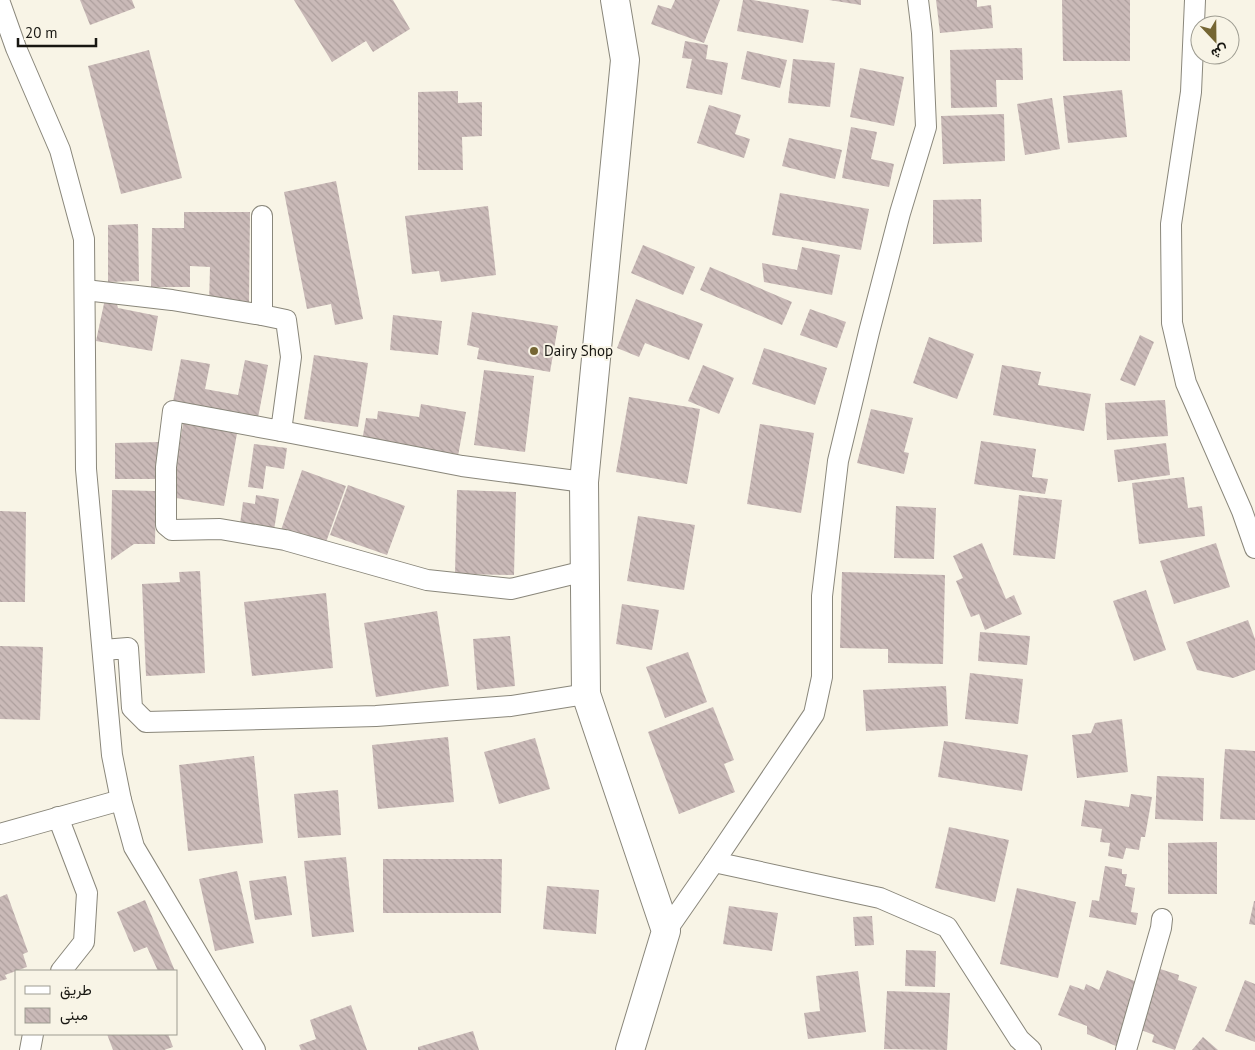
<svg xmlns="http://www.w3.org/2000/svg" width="1255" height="1050" font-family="'PT Sans',Vazirmatn,sans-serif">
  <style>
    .building { fill: url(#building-back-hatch) }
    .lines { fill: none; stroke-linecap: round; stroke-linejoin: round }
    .minor-casing { stroke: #8a877b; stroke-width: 22 }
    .secondary-casing { stroke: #8a877b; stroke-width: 30 }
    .minor { stroke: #fff; stroke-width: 20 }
    .secondary { stroke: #fff; stroke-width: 28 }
    .poi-dot { fill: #756633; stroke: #f8f4e6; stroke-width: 2 }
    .labels { text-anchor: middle; stroke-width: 4; stroke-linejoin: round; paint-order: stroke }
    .poi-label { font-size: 15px; fill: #181712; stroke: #f8f4e6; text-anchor: start }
  </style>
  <defs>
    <pattern id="building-back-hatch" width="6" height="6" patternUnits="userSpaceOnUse" patternTransform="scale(1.25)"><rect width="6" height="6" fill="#cabab8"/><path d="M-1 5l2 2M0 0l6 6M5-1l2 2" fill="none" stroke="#ad9f9d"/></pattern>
  </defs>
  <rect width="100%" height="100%" fill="#f8f4e6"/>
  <g class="building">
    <path d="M80 0H132L135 8 90 25Z"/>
    <path d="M294 0H393L410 29 373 52 366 41 332 62Z"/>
    <path d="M675 0H720L704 43 651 24 658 5 671 9Z"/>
    <path d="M743 0H753L809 10 803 43 737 31Z"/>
    <path d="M829 0H861V5Z"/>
    <path d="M936 0H977V7L991 5 993 28 940 33Z"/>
    <path d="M1062 0H1130V61H1063Z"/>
    <path d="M685 41 708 45 706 59 728 63 722 95 686 88 692 59 682 58Z"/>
    <path d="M1022 48 1023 80H996L997 107 951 108 950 50Z"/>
    <path d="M149 50 182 178 121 194 88 66Z"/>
    <path d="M747 51 787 60 780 88 741 79Z"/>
    <path d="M793 59 835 63 830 107 788 103Z"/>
    <path d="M860 68 904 77 894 126 850 117Z"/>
    <path d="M1122 90 1127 137 1068 143 1063 96Z"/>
    <path d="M458 91V103L482 102V136L462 137 463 170H418V92Z"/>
    <path d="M1052 98 1060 149 1025 155 1017 104Z"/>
    <path d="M709 105 741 115 735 134 750 139 744 158 697 143Z"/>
    <path d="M1004 114 1005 161 943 164 941 116Z"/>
    <path d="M851 127 877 132 871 159 894 164 889 187 842 178Z"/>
    <path d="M789 138 842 150 835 179 782 166Z"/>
    <path d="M336 181 363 319 335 325 331 304 307 309 284 192Z"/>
    <path d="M780 193 869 209 861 250 772 235Z"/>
    <path d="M981 199 982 242 933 244V200Z"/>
    <path d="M488 206 496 275 441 282 439 271 412 274 405 216Z"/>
    <path d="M184 212H250L249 304H209L210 267 190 266V287H151L152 228H184Z"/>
    <path d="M138 224 139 281 108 282V225Z"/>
    <path d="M643 245 695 267 683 295 631 273Z"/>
    <path d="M802 247 840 255 832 295 764 282 762 263 797 270Z"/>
    <path d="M710 267 792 302 782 325 700 290Z"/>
    <path d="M105 299 116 301 118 308 158 316 152 351 96 341Z"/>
    <path d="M636 299 703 324 689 360 645 343 639 357 617 348Z"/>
    <path d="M810 309 846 322 837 348 800 335Z"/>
    <path d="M472 312 558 326 550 372 477 359 479 348 467 345Z"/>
    <path d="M393 315 442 321 438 355 390 350Z"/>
    <path d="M1140 335 1154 342 1135 386 1120 380Z"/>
    <path d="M929 337 974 354 957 399 913 383Z"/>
    <path d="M764 348 827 368 815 405 752 384Z"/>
    <path d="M314 355 368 363 358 427 304 419Z"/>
    <path d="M181 359 210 364 205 389 238 395 245 360 268 365 257 423 172 407Z"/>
    <path d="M703 365 734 378 719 414 688 401Z"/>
    <path d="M1002 365 1041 372 1038 385 1091 394 1084 431 993 415Z"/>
    <path d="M484 370 534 376 525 452 474 445Z"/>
    <path d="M629 397 700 409 687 484 616 472Z"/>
    <path d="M1165 400 1168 436 1107 440 1105 403Z"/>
    <path d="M421 404 466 412 458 456 362 441 366 418 377 419 378 411 419 417Z"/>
    <path d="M871 409 913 418 904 452 909 453 904 474 857 463Z"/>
    <path d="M184 419 238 428 224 506 170 497Z"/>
    <path d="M760 424 814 433 801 513 747 504Z"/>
    <path d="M981 441 1036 449 1032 477 1048 479 1045 494 974 484Z"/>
    <path d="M160 442V479H115V443Z"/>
    <path d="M1166 443 1170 475 1118 482 1114 450Z"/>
    <path d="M254 444 287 448 284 469 266 466 263 489 248 487Z"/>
    <path d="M302 470 346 486 325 545 281 530Z"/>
    <path d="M1184 477 1188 508 1202 506 1205 536 1139 544 1132 483Z"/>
    <path d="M348 485 405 506 387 555 330 535Z"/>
    <path d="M112 490 156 491 155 544H134L111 560Z"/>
    <path d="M457 490 516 492 514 575 455 574Z"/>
    <path d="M256 495 279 499 274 530 240 524 243 502 255 504Z"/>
    <path d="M1019 495 1062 500 1055 559 1013 555Z"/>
    <path d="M896 506 936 508 934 559 894 558Z"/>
    <path d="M0 511 26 512 25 602H0Z"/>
    <path d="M638 516 695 525 684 590 627 581Z"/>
    <path d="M982 543 1006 599 1014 595 1022 614 985 630 979 614 971 617 956 581 963 578 953 556Z"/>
    <path d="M1216 543 1230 587 1174 604 1160 561Z"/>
    <path d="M200 571 205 673 146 676 142 584 180 582 179 572Z"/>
    <path d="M842 572 945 575 943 664 888 663V649L840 648Z"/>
    <path d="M1146 590 1166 650 1134 661 1113 601Z"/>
    <path d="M326 593 333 668 252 676 244 602Z"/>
    <path d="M622 604 659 610 652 650 616 644Z"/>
    <path d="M437 611 449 686 376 697 364 623Z"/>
    <path d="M1248 620 1255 639V670L1233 678 1197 670 1186 642Z"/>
    <path d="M980 632 1030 636 1027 665 978 661Z"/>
    <path d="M510 636 515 686 477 690 473 639Z"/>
    <path d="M0 646 43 647 40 720 0 719Z"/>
    <path d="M688 652 707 702 665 718 646 667Z"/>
    <path d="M970 673 1023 679 1018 724 965 719Z"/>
    <path d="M946 686 948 726 866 731 863 690Z"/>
    <path d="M713 707 734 760 724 764 735 792 679 814 648 732Z"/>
    <path d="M1122 719 1128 772 1077 778 1072 735 1091 733 1095 723Z"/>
    <path d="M448 737 454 802 378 809 372 745Z"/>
    <path d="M535 738 550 789 499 804 484 752Z"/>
    <path d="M944 741 1028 755 1022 791 938 777Z"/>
    <path d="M1225 749 1255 751V820L1220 819Z"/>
    <path d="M254 756 263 843 188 851 179 765Z"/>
    <path d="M1157 776 1204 778 1203 821 1155 819Z"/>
    <path d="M338 790 341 835 298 838 294 794Z"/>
    <path d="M1131 794 1152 797 1145 837H1141L1139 850 1126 848 1123 859 1108 856 1110 843 1100 842 1102 829 1081 826 1085 800 1129 807Z"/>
    <path d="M949 827 1009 840 995 902 935 888Z"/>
    <path d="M1217 842V894H1168V843Z"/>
    <path d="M346 857 354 932 312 937 304 861Z"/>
    <path d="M383 859H502L501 913H383Z"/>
    <path d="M1105 866 1122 869V874H1127L1125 886 1135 888 1131 912 1138 913 1136 925 1089 917 1092 900 1099 901Z"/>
    <path d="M237 871 254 943 215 951 199 879Z"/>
    <path d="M286 876 292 915 255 920 249 881Z"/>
    <path d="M547 886 599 890 596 934 543 929Z"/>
    <path d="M1017 888 1076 902 1058 978 1000 964Z"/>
    <path d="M7 894 28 952 23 954 27 967 5 975 7 979 0 981V897Z"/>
    <path d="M145 900 175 971H158L147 947 134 952 117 912Z"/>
    <path d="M1254 901H1255V925L1249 924Z"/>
    <path d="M729 906 778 913 772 951 723 944Z"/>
    <path d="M872 916 874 945 855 946 853 917Z"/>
    <path d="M906 950 936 951 935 987 905 986Z"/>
    <path d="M1157 968 1179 975 1178 980 1197 987 1175 1050 1152 1042 1154 1035 1136 1028Z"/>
    <path d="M1107 970 1142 984 1116 1046 1087 1034V1026L1058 1015 1070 985 1084 990 1086 984 1099 990Z"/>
    <path d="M858 971 866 1032 808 1039 804 1013 820 1011 816 976Z"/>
    <path d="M1245 980 1255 984V1042L1225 1031Z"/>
    <path d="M887 991 950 993 947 1050 884 1049Z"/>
    <path d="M351 1005 367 1050H301L299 1045 316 1039 310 1020Z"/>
    <path d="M473 1031 479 1050H418V1047Z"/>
    <path d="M107 1034H168L173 1047 164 1050H113Z"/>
    <path d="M1203 1037 1218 1050H1192Z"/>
  </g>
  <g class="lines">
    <defs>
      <g id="minor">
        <path d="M1195 0 1191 92 1171 224 1172 323 1186 383 1242 511 1255 548"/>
        <path d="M0 3 16 48 60 150 84 239 86 469 112 755 121 800 134 847 255 1050"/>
        <path d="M262 216V315L286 320 291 357 281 431 173 411 166 467V525L172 530 220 529 285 540 427 580 511 589 585 571"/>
        <path d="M85 290 172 300 262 315"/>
        <path d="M281 431 462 466 584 482"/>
        <path d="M103 650 128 648 132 708 146 722 376 716 511 706 586 694"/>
        <path d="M58 817 87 893 84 942 61 971"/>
        <path d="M0 834 121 800"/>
        <path d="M714 862 880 898 947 927 1019 1039 1031 1050"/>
        <path d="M666 931 714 862 814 714 822 677V596L838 461 869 332 900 213 926 127 922 33 918 0"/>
        <path d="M30 1050 33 1034"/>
        <path d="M1126 1050 1161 928 1162 919"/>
      </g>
      <path id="secondary" d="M615 0 625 60 584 482 586 694 666 931 630 1050"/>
    </defs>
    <use href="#minor" class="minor-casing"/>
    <use href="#secondary" class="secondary-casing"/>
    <use href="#minor" class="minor"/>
    <use href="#secondary" class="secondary"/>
  </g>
  <circle class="poi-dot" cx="534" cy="351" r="5"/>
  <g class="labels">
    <g class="poi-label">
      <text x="544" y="356">Dairy Shop</text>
    </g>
  </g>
  <rect x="15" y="970" width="162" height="65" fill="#f8f4e6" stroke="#9e9c91"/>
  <rect x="25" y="986" width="25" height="8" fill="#ffffff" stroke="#9e9c91"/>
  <text x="60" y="995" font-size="15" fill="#181712">طريق</text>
  <rect x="25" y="1008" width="25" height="15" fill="url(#building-back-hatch)" stroke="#9e9c91"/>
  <text x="60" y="1020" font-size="15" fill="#181712">مبنى</text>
  <g transform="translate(1215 40) rotate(158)"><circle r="24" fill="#f8f4e6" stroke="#9e9c91"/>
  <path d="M0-4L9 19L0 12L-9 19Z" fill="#756633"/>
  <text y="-8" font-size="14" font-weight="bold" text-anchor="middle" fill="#181712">ش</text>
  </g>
  <path d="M18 38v8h78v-8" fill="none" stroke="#181712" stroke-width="2.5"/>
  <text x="25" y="38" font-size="15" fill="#181712" stroke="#f8f4e6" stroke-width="4" paint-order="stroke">20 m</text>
</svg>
